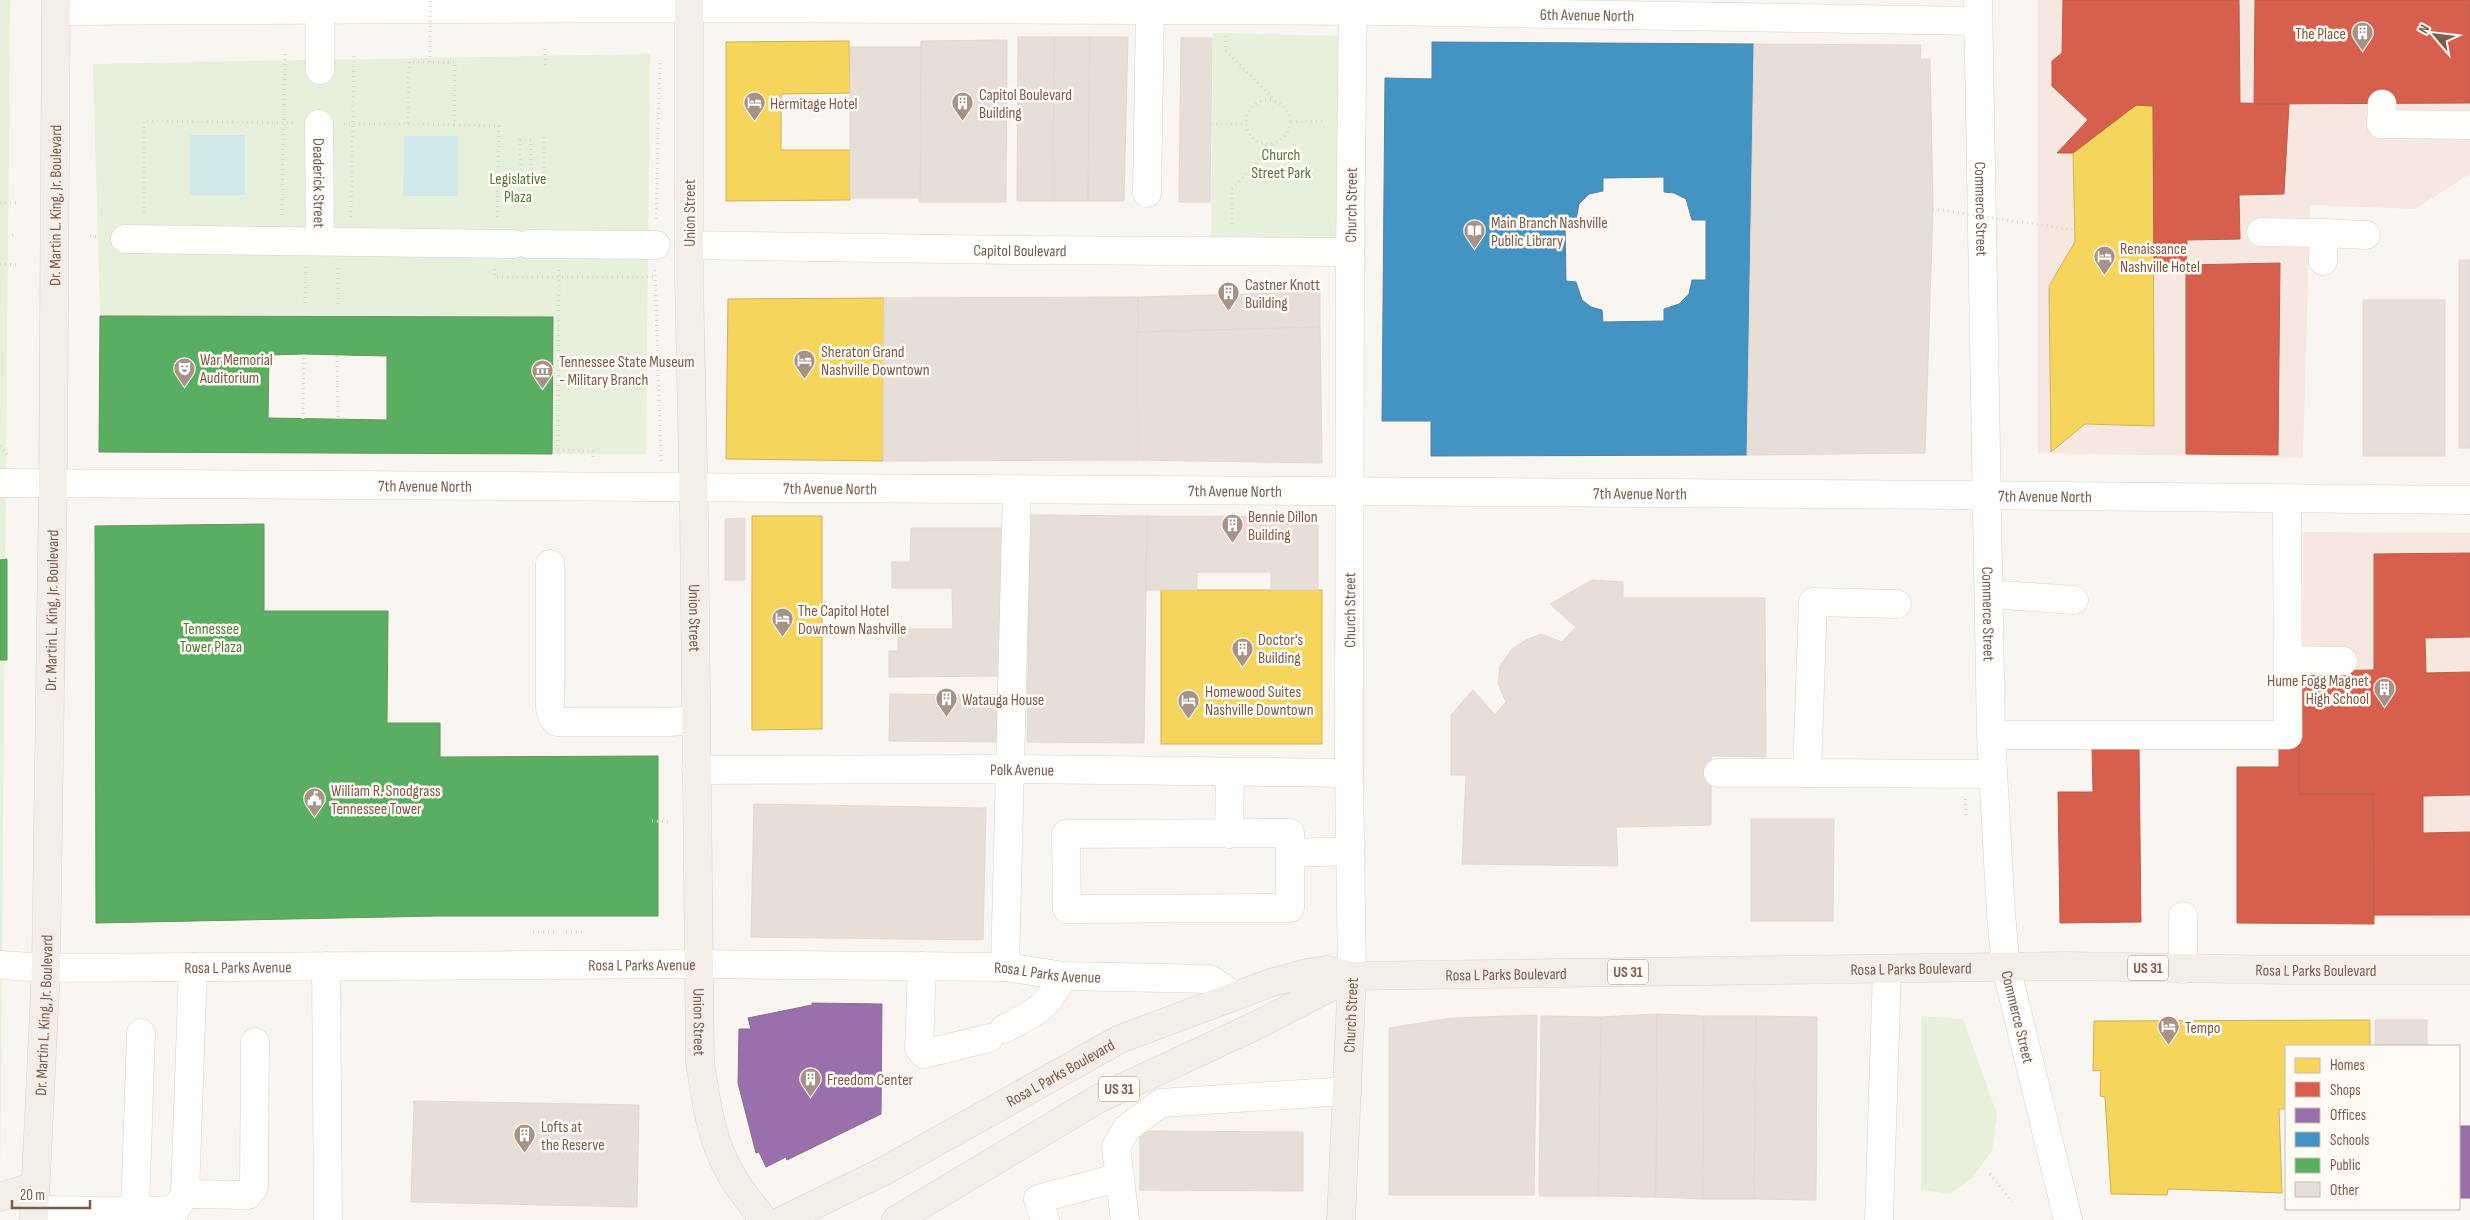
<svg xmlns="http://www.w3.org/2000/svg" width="2470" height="1220" font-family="'Sofia Sans Condensed',sans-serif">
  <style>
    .commercial { fill: #f6e8e1 }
    .green { fill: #e7f0db }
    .water { fill: #d0e8ea }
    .homes { fill: #f6d55c; stroke: #d1b158 }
    .shops { fill: #d6604d; stroke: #ba5f4d }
    .offices { fill: #9970ab; stroke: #906a8f }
    .schools { fill: #4393c3; stroke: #5482a0; fill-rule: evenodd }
    .public { fill: #5aae61; stroke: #64955b; fill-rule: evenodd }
    .building { fill: #e6ded7; stroke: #e2d8d2 }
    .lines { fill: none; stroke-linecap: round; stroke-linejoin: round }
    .minor-casing { stroke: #d7d1cb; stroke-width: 29 }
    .major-casing { stroke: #dad1cc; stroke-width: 29 }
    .path { stroke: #dcd5d0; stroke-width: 3; stroke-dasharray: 1 4; stroke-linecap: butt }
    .minor { stroke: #fefefd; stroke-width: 28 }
    .major { stroke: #f3eee8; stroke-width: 28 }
    .path-bridge { stroke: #dcd5d0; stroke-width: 3; stroke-dasharray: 1 4; stroke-linecap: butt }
    .labels { text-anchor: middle; stroke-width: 5; stroke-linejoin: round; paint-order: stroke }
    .shield { fill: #fffaf3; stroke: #a28b7f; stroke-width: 1 }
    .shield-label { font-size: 15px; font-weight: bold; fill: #7a5c4d }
    .street-label { font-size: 16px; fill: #7a5c4d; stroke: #fffaf3 }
    .poi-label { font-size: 16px; fill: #7a5c4d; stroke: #fffaf3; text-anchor: start }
    .park-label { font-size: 16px; fill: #537a41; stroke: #fffaf3 }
  </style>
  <rect width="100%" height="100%" fill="#f9f5f0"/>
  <g class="commercial">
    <path d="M2038 0H2470V174L2415 209 2310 205 2303 458 2038 453Z"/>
    <path d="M2303 532 2470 533V919L2301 918Z"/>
  </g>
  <g class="green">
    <path d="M0 0H10L0 1177Z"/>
    <path d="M1213 33 1352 36 1350 252 1211 250Z"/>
    <path d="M650 54 646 454H552L553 317 100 316 93 64Z"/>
    <path d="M1921 1016 1963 1019 1997 1114 1992 1151 1972 1178 1950 1194 1921 1190Z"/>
  </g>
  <g class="water">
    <rect x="190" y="135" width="55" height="60"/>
    <path d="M404 136H458V196H403Z"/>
  </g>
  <g class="homes">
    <path d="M849 41 850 93 781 94V150H850V200L726 201V42Z"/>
    <path d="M2136 105 2153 106 2154 426 2085 424 2051 452 2049 286 2075 242 2073 153Z"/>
    <path d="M884 298 883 461 726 459 728 299Z"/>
    <path d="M752 516H822V729L752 730Z"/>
    <rect x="1161" y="590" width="161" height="154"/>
    <path d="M2370 1020V1046H2286V1109H2279L2282 1193 2168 1189 2167 1195 2111 1194 2105 1097 2100 1096 2101 1070 2093 1071 2094 1021Z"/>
  </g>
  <g class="shops">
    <path d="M2063 0H2239L2240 103 2289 104 2284 194 2239 195 2240 239 2187 240 2186 265 2154 267 2153 106 2136 105 2073 153H2057L2088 120 2052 86V61L2062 53Z"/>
    <path d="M2255 0H2470V103L2254 104Z"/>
    <path d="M2280 263 2278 455 2186 454V265Z"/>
    <path d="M2470 553V637L2425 638 2426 673 2470 672V795L2423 796V833L2470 832V915H2374L2373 794H2299V671L2374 670V554Z"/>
    <path d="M2279 743H2299V794H2373L2374 924 2237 923V767H2279Z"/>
    <path d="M2139 747 2141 922 2060 923 2058 792H2093L2092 748Z"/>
  </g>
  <g class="offices">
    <path d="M812 1003 882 1004 881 1114 787 1160 786 1157 766 1167 759 1152 756 1153 738 1083 739 1029H751L748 1018 812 1005Z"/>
    <rect x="2459" y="1126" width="11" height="72"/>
  </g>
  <path class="schools" d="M1432 42 1754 44 1747 455 1431 456V421H1382L1385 78 1432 79ZM1664 177V192L1674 193 1686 199 1692 220H1706V280H1692L1689 294 1679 304 1664 309V321L1603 322 1602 310 1591 307 1582 300 1576 282 1566 281 1565 220H1576L1579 204 1589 194 1603 191V178Z"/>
  <g class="public">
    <path d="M100 316 553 317 552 454 99 452ZM304 354 387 356V420L268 418 269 355Z"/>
    <path d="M264 524V611H388L387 723H440V757L658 756V916H436L96 923 95 526Z"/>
    <path d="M7 559V660H0V560Z"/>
  </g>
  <g class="building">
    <path d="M1018 37H1054L1053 201H1017Z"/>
    <path d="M1054 37H1090L1088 201H1053Z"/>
    <path d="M1090 37H1128L1124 201H1088Z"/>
    <path d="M1181 38H1212L1210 202H1179Z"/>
    <path d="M1007 40 1006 202H919L921 41Z"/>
    <path d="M1754 44 1921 45 1920 59H1930L1933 209 1925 453 1747 455Z"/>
    <path d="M850 47H921L920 198H850Z"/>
    <rect x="2459" y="260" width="11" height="188"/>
    <path d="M1320 292V327L1137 332 1138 297Z"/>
    <path d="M1138 297 1137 460 883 461 884 298Z"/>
    <rect x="2363" y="300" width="82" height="156"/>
    <path d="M1320 327 1322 463 1137 460V332Z"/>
    <path d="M1030 515 1147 516 1144 743 1027 742Z"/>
    <path d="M1147 516 1318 517V590H1271V572H1197V590H1146Z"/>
    <path d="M745 518V580H725V519Z"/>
    <path d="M911 528H1004V676L889 677V651H898V629H953L952 588H892V562H910Z"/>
    <path d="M1592 580 1623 582V598H1765L1766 757 1711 756V825L1616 827 1618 866 1462 864 1466 775H1451V715L1473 690 1495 715 1506 702 1498 684 1500 666 1512 649 1526 640 1541 634 1562 642 1576 627 1550 604Z"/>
    <path d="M890 694 1002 695V742L889 741Z"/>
    <path d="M754 804 986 808 983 940 751 937Z"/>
    <path d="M1751 819H1834L1833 921H1751Z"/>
    <path d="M1657 1014 1656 1197 1598 1196 1601 1017Z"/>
    <path d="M1657 1014 1704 1016 1703 1199 1656 1197Z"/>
    <path d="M1537 1015 1534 1195H1389V1028L1452 1018Z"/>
    <path d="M1541 1016 1601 1017 1598 1196H1539Z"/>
    <path d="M1704 1016H1756L1754 1199H1703Z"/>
    <path d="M1756 1016 1817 1017 1816 1200 1754 1199Z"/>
    <rect x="2375" y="1020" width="52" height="26"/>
    <path d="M414 1101 639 1105 637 1207 411 1202Z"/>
    <path d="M1140 1131 1303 1132V1191L1140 1190Z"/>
  </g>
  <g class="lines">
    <defs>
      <g id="minor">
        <path id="s1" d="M1978 0 1991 735 2001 914 2006 967 2068 1220"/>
        <path id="s2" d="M57 11 689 8 1379 11 1977 21"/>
        <path d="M320 70V0"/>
        <path d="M2382 104 2381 124 2470 125"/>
        <path id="s3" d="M319 124 320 241"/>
        <path d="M1147 193 1150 10"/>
        <path d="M2261 232 2324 233"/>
        <path d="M125 239 514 244"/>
        <path d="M528 244 656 245"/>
        <path id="s4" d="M689 245 1010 250 1350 252"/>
        <path d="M2323 261 2324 233 2366 235"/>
        <path id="s5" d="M0 483 1965 495 2470 500"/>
        <path d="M550 564V693C550 704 548 715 557 722H669L695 720"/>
        <path d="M1989 594 2074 600"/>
        <path d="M1897 604 1813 602 1807 773 1993 774"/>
        <path d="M2288 660 2343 661"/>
        <path d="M1991 735H2288L2287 499"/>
        <path id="s6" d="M696 770 1010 769 1349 773"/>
        <path d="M1718 773H1807"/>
        <path d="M1229 834 1230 772"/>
        <path d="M1290 853V833L1066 834 1067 909 1290 908V853L1350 851"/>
        <path d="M2183 916V969"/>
        <path id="s7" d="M0 965 46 968 697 964 1005 967 1064 976 1210 979 1233 995"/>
        <path d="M326 966 328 1219"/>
        <path d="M922 966 919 1048 924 1054 989 1038"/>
        <path d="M1005 967 1017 489"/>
        <path id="s8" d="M1352 976 1349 773 1350 252 1353 0"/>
        <path d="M1004 1029C1037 1011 1045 1010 1064 976"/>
        <path d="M185 1194 248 1195 254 1186 255 1042"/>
        <path d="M34 1210 135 1211 141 1033"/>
        <path d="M135 1211 175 1210 185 1194 193 967"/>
        <path d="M1045 1220 1038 1199 1120 1177"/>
        <path d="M1125 1220 1116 1147 1127 1128 1161 1103 1347 1091"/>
        <path d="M1879 1220 1887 969"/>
      </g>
      <g id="major">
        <path id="s9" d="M689 0V281L694 512 700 1062C705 1094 710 1134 725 1163 735 1184 750 1202 764 1220"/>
        <path d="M0 1197 35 1186"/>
        <path id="s10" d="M34 1220 46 968 53 484 56 0"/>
        <path id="s11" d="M783 1220 886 1170 1120 1039 1270 983 1307 973 1326 970 1352 976 2067 966 2290 970H2470"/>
        <path d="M896 1220 1098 1099 1255 1026 1352 976"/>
        <path id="s12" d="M1341 1220 1352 976"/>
      </g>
    </defs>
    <use href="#minor" class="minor-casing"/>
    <use href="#major" class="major-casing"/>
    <g class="path">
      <path d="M1226 36 1225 50 1276 101"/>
      <path d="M545 49V67"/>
      <circle cx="1268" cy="122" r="22"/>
      <path d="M1291 122 1325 121"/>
      <path d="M344 124H408L409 62H455L454 125 499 126 497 218"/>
      <path d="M408 124 454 125"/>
      <path d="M1211 124H1246"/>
      <path d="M498 183 521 182 520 140H531V182H544V136"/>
      <path d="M0 203H17"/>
      <path d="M144 213V121L293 123"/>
      <path d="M282 215 285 51"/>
      <path d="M351 217 354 52"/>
      <path d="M656 219 660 60"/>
      <path d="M1232 224V189L1274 144"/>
      <path d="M12 235H16"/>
      <path d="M90 236 100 237"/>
      <path d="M0 264 17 265"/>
      <path d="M495 269V277H655"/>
      <path d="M559 270 558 450 593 451V461"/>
      <path d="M655 270 661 461"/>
      <path d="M305 303 306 266"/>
      <path d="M338 304V267"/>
      <path d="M337 356 338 420"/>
      <path d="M303 419 304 354"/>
      <path d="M0 446 9 456"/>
      <path d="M1965 799 1966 815"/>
      <path d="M652 821 670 822"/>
      <path d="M533 932H554"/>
      <path d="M566 932H583"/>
      <path d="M1990 1174 2012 1202"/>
    </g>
    <use href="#minor" class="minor"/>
    <use href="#major" class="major"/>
    <g class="path-bridge">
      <path d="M430 62V0"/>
      <path d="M1933 209 2075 230"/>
    </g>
  </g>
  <defs>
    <symbol id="building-pin" viewBox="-11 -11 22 30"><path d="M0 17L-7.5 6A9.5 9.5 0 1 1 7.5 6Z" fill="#a69286" stroke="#fffaf3"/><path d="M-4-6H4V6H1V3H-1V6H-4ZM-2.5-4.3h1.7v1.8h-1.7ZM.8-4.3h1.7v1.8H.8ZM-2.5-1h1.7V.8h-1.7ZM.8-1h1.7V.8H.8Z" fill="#fff"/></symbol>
    <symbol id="hotel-pin" viewBox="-11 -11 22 30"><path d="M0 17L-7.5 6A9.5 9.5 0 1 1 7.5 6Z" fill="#a69286" stroke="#fffaf3"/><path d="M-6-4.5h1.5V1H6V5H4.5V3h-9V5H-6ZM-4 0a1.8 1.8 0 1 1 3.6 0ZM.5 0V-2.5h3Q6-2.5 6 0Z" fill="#fff"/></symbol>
    <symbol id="library-pin" viewBox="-11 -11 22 30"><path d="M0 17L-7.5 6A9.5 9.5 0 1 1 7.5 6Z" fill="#a69286" stroke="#fffaf3"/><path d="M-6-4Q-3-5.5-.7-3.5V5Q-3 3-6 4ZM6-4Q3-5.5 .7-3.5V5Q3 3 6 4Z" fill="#fff"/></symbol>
    <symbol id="theatre-pin" viewBox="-11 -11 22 30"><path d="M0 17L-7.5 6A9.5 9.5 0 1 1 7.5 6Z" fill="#a69286" stroke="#fffaf3"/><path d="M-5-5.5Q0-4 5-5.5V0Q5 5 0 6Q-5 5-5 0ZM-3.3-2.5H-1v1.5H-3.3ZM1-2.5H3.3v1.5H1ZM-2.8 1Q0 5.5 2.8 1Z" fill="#fff"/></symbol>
    <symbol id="museum-pin" viewBox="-11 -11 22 30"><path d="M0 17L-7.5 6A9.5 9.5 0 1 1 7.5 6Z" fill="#a69286" stroke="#fffaf3"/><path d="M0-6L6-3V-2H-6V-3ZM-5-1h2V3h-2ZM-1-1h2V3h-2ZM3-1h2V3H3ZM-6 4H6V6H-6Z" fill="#fff"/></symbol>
    <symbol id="civic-pin" viewBox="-11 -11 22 30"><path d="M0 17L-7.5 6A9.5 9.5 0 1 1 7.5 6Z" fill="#a69286" stroke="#fffaf3"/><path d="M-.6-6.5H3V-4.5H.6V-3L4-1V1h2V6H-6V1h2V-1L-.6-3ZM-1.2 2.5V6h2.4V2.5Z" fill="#fff"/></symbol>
  </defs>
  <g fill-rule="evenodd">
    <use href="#building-pin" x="2350" y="20" width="25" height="34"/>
    <use href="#hotel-pin" x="742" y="90" width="25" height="34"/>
    <use href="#building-pin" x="950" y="90" width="25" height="34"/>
    <use href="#library-pin" x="1462" y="218" width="25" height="34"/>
    <use href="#hotel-pin" x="2092" y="244" width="25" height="34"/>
    <use href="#building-pin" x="1216" y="280" width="25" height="34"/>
    <use href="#hotel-pin" x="792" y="348" width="25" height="34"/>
    <use href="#theatre-pin" x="172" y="356" width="25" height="34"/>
    <use href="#museum-pin" x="530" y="358" width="25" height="34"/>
    <use href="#building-pin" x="1220" y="512" width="25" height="34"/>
    <use href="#hotel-pin" x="770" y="606" width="25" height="34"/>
    <use href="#building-pin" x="1230" y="636" width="25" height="34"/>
    <use href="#building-pin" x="2372" y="676" width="25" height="34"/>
    <use href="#building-pin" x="934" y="686" width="25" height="34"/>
    <use href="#hotel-pin" x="1176" y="688" width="25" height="34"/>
    <use href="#civic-pin" x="302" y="786" width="25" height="34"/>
    <use href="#hotel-pin" x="2156" y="1014" width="25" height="34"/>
    <use href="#building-pin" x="798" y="1066" width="25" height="34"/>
    <use href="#building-pin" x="512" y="1122" width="25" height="34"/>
  </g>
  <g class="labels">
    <g class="shield">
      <rect x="2128" y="955.5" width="40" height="25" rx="4"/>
      <rect x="1608" y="959.5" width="40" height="25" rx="4"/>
      <rect x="1099" y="1076.5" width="40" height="25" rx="4"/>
    </g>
    <g class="shield-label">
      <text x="2148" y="973">US 31</text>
      <text x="1628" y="977">US 31</text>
      <text x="1119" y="1094">US 31</text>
    </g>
    <g class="street-label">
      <text dy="6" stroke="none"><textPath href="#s2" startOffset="1530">6th Avenue North</textPath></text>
      <text dy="6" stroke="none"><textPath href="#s3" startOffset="59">Deaderick Street</textPath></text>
      <text dy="6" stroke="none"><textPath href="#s10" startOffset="1015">Dr. Martin L. King, Jr. Boulevard</textPath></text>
      <text dy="6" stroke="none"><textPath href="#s8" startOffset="771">Church Street</textPath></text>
      <text dy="6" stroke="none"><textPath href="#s1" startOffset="209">Commerce Street</textPath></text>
      <text transform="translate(689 213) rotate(-90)" y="6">Union Street</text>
      <text dy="6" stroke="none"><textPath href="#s4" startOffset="331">Capitol Boulevard</textPath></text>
      <text dy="6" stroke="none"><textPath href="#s5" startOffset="425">7th Avenue North</textPath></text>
      <text dy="6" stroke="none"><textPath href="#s5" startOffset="830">7th Avenue North</textPath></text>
      <text dy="6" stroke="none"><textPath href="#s5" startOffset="1235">7th Avenue North</textPath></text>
      <text dy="6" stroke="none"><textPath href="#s5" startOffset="1640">7th Avenue North</textPath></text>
      <text dy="6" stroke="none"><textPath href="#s5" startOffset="2045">7th Avenue North</textPath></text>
      <text dy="6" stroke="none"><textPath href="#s10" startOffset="610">Dr. Martin L. King, Jr. Boulevard</textPath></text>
      <text dy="6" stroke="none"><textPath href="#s8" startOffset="366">Church Street</textPath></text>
      <text dy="6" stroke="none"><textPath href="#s1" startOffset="614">Commerce Street</textPath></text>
      <text dy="6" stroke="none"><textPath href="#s9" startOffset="618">Union Street</textPath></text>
      <text dy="6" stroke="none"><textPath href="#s6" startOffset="326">Polk Avenue</textPath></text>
      <text dy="6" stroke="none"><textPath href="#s7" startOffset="642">Rosa L Parks Avenue</textPath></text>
      <text dy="6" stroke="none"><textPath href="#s7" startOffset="238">Rosa L Parks Avenue</textPath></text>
      <text dy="6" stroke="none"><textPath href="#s11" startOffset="1186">Rosa L Parks Boulevard</textPath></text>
      <text dy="6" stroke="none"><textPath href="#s11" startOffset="1591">Rosa L Parks Boulevard</textPath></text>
      <text dy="6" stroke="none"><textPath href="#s7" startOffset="1048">Rosa L Parks Avenue</textPath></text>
      <text dy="6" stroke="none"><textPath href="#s11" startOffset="781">Rosa L Parks Boulevard</textPath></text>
      <text dy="6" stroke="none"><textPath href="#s10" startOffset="205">Dr. Martin L. King, Jr. Boulevard</textPath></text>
      <text dy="6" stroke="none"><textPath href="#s12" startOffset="205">Church Street</textPath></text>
      <text dy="6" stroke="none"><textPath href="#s1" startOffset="1019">Commerce Street</textPath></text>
      <text dy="6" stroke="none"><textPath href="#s9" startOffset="1022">Union Street</textPath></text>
      <text dy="6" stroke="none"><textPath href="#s11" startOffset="314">Rosa L Parks Boulevard</textPath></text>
    </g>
    <g class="poi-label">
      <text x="2346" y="39" text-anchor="end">The Place</text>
      <text x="979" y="100">Capitol Boulevard<tspan x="979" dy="18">Building</tspan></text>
      <text x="770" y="109">Hermitage Hotel</text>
      <text x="1491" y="228">Main Branch Nashville<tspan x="1491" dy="18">Public Library</tspan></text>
      <text x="2120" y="254">Renaissance<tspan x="2120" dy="18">Nashville Hotel</tspan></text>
      <text x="1245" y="290">Castner Knott<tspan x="1245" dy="18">Building</tspan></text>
      <text x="821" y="357">Sheraton Grand<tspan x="821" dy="18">Nashville Downtown</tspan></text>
      <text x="200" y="365">War Memorial<tspan x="200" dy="18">Auditorium</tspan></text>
      <text x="559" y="367">Tennessee State Museum<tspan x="559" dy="18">- Military Branch</tspan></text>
      <text x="1248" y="522">Bennie Dillon<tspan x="1248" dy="18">Building</tspan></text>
      <text x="798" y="616">The Capitol Hotel<tspan x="798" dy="18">Downtown Nashville</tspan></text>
      <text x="1258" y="645">Doctor's<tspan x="1258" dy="18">Building</tspan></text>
      <text x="2369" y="686" text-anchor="end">Hume Fogg Magnet<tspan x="2369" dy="18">High School</tspan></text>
      <text x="1205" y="697">Homewood Suites<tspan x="1205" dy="18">Nashville Downtown</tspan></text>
      <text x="962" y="705">Watauga House</text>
      <text x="331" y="796">William R. Snodgrass<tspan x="331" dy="18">Tennessee Tower</tspan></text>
      <text x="2185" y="1033">Tempo</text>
      <text x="827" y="1085">Freedom Center</text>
      <text x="541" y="1132">Lofts at<tspan x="541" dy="18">the Reserve</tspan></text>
    </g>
    <g class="park-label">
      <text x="1281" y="160">Church<tspan x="1281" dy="18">Street Park</tspan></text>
      <text x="518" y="184">Legislative<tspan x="518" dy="18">Plaza</tspan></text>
      <text x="211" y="634">Tennessee<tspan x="211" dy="18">Tower Plaza</tspan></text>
    </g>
  </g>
  <rect x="2285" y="1045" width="175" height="165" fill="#fffaf3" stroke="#cabbb1"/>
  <rect x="2295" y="1058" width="25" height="15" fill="#f6d55c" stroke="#cabbb1"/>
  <text x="2330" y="1070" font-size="15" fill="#7a5c4d">Homes</text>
  <rect x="2295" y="1082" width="25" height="15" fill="#d6604d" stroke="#cabbb1"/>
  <text x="2330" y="1095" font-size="15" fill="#7a5c4d">Shops</text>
  <rect x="2295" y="1108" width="25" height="15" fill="#9970ab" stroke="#cabbb1"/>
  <text x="2330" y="1120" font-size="15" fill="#7a5c4d">Offices</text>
  <rect x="2295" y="1132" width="25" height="15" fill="#4393c3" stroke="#cabbb1"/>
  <text x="2330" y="1145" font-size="15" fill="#7a5c4d">Schools</text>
  <rect x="2295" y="1158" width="25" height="15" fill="#5aae61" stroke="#cabbb1"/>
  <text x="2330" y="1170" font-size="15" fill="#7a5c4d">Public</text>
  <rect x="2295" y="1182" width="25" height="15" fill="#e6ded7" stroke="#cabbb1"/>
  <text x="2330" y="1195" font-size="15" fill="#7a5c4d">Other</text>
  <g transform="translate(2435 35) rotate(298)" stroke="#fffaf3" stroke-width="4" paint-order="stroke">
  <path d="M0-4L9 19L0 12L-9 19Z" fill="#7a5c4d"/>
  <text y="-8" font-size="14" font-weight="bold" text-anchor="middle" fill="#7a5c4d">N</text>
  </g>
  <path d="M12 1200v8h78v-8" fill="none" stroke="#7a5c4d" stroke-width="2.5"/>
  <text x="20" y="1200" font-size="15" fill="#7a5c4d" stroke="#fffaf3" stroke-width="4" paint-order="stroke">20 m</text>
</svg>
